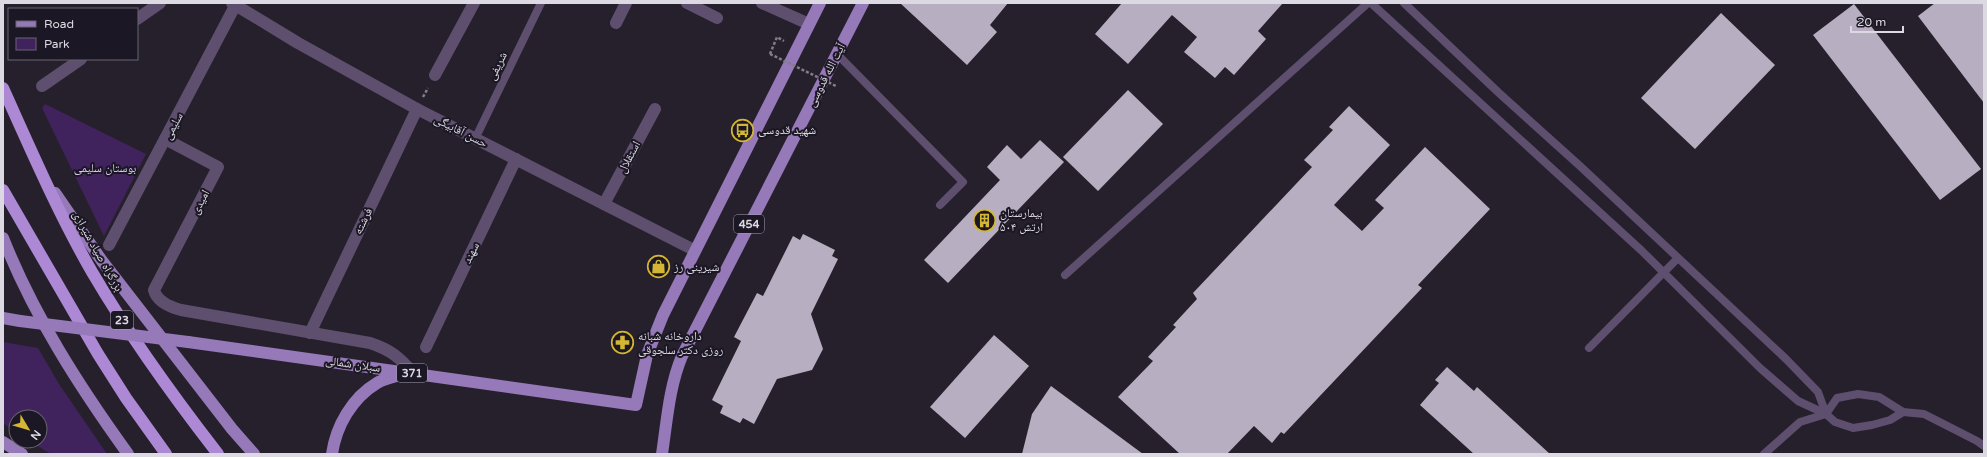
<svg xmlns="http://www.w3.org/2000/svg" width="1987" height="457" font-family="'Varela Round','Noto Naskh Arabic',sans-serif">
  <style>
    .green { fill: #40225c }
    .building { fill: #b7afc1 }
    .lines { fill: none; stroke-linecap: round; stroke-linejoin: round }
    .path { stroke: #827d88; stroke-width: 2.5; stroke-dasharray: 3 2; stroke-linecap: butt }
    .lane { stroke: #5d4f6d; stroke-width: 8 }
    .street { stroke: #5d4f6d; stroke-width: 12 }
    .primary { stroke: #9679b8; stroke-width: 12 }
    .highway { stroke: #ad89d5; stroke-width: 12 }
    .path-bridge { stroke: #827d88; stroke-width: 2.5; stroke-dasharray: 3 2; stroke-linecap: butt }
    .primary-bridge { stroke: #9679b8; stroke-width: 12 }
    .labels { text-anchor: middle; stroke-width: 4; stroke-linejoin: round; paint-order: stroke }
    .shield { fill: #1c1724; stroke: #a39fa9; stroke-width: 1 }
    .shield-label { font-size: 11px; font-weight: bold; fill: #ddd9e2 }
    .street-label { font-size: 12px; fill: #ddd9e2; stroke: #1c1724 }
    .poi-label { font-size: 12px; fill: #ddd9e2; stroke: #1c1724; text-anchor: start }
    .park-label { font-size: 12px; fill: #dbc9f2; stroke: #1c1724 }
  </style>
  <rect width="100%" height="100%" fill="#26202d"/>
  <g class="green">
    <path d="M45 104 146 154 104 236 42 108Z"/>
    <path d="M3 342 38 348 59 384 107 454H51L29 441H40V417H16V432L3 423Z"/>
  </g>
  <g class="building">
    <path d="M900 3H1008L990 25 997 32 967 65Z"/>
    <path d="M1122 3H1283L1258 31 1266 39 1234 75 1225 67 1215 78 1184 52 1197 37 1172 15 1128 64 1095 34Z"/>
    <path d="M1935 3H1984V103L1918 16Z"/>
    <path d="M1854 4 1981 169 1940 200 1813 35Z"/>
    <path d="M1721 13 1775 65 1695 149 1641 98Z"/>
    <path d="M1128 90 1163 124 1098 191 1063 157Z"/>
    <path d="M1349 106 1390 145 1334 205 1362 231 1384 208 1375 200 1425 147 1490 209 1418 285 1422 288 1284 434 1281 432 1272 443 1254 426 1227 454H1180L1118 397 1153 361 1148 357 1176 327 1173 325 1197 299 1193 293 1312 167 1304 160 1333 130 1329 127Z"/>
    <path d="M1040 140 1064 162 948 283 924 260 1000 180 987 167 1007 145 1021 159Z"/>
    <path d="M803 234 835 250 832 256 838 259 811 314 823 349 812 370 777 379 754 424 743 418 740 423 720 413 723 406 712 400 741 341 734 337 757 293 763 296 793 236 800 240Z"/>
    <path d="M994 335 1029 366 965 438 930 407Z"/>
    <path d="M1447 367 1474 391 1477 387 1550 454H1474L1420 405 1439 383 1435 380Z"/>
    <path d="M1051 386 1143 454H1022L1032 414Z"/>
  </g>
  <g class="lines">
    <g class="path">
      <path d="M770 54 777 37 784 41"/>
      <path d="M423 97 428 88"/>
    </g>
    <g class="lane">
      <path d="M1371 3 1642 251 1760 368 1798 401 1826 414 1835 422 1853 428 1872 425 1890 420 1903 412"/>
      <path d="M1404 3 1499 93 1580 166 1786 359 1818 392 1826 414"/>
      <path d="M837 54 963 182 940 205"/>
      <path d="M475 139 541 3"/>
      <path d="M1065 275 1368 3"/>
      <path d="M1589 348 1678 258"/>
      <path d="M1764 454 1800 422 1826 414 1837 398 1858 394 1879 397 1903 412 1924 414 1977 441 1984 446"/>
    </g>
    <g class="street">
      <path d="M232 3 298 43 417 109 694 250"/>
      <path d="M687 3 717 18"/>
      <path d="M762 3 809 24"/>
      <path d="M137 19 160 3"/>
      <path d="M616 23 626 3"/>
      <path d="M435 75 474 3"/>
      <path d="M42 86 81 59"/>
      <path d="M165 139 218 167 154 290C157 302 170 307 181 310L370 343C391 350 399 357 413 373"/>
      <path d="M604 204 655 109"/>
      <path d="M109 245 235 6"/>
      <path d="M310 333 417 109"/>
      <path d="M426 347 516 159"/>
    </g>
    <g class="primary">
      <path d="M55 193 102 261 232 429 254 454"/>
      <path d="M3 238C34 316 79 386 128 454"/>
      <path d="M3 318 20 321"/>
      <path d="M188 342 636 405 647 355 663 315 820 3"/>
      <path d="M3 442 22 454"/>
      <path d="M332 454C336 426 352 398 377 383 385 378 397 376 406 374"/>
      <path d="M662 454C667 421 669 387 682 356L863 3"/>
    </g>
    <g class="highway">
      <path d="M3 88C31 150 58 213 92 272 129 335 173 396 218 454"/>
      <path d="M3 190 98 354 126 398 166 454"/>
    </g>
    <path class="path-bridge" d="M770 54 836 86"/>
    <path class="primary-bridge" d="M20 321 188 342"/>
  </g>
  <defs>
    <symbol id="bus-ring" viewBox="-11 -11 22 22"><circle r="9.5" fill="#1c1724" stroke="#d4b635" stroke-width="1.5"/><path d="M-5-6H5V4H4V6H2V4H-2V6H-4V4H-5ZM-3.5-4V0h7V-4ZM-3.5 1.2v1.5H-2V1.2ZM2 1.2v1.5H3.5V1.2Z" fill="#d4b635"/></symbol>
    <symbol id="building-ring" viewBox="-11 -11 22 22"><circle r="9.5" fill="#1c1724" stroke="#d4b635" stroke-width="1.5"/><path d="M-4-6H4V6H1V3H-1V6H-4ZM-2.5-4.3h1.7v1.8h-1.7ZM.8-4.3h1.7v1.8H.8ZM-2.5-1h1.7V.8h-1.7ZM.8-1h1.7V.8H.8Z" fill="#d4b635"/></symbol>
    <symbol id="shop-ring" viewBox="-11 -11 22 22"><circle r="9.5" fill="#1c1724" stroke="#d4b635" stroke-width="1.5"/><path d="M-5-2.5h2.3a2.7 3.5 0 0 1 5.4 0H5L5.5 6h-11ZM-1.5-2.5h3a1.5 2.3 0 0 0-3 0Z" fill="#d4b635"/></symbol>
    <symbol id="pharmacy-ring" viewBox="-11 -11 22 22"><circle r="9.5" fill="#1c1724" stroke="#d4b635" stroke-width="1.5"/><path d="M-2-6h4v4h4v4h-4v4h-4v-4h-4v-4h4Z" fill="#d4b635"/></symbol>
  </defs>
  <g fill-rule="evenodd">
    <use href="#bus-ring" x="730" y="118" width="25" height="25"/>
    <use href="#building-ring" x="972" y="208" width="25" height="25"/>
    <use href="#shop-ring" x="646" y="254" width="25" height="25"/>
    <use href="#pharmacy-ring" x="610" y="330" width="25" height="25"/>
  </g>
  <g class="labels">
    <g class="shield">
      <rect x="734" y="215" width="30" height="18" rx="3"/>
      <rect x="111" y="311" width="22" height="18" rx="3"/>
      <rect x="397" y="364" width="30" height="18" rx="3"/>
    </g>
    <g class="shield-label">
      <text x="749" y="228">454</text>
      <text x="122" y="324">23</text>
      <text x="412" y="377">371</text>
    </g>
    <g class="street-label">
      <text transform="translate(497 66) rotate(-64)" y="4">شریفی</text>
      <text transform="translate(826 75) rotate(-63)" y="4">آیت الله قدوسی</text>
      <text transform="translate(173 126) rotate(-62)" y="4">سلیمی</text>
      <text transform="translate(461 131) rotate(27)" y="4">حسن آقابیگی</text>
      <text transform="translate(629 157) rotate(-62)" y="4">استقلال</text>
      <text transform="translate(200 202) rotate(-62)" y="4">امیدی</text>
      <text transform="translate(363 221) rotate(-64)" y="4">فرشته</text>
      <text transform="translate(98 251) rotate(61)" y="4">بزرگراه صیاد شیرازی</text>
      <text transform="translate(471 253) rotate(-64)" y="4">سهند</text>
      <text transform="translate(353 364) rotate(8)" y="4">سبلان شمالی</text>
    </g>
    <g class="poi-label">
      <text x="758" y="134">شهید قدوسی</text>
      <text x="1000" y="217">بیمارستان<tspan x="1000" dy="14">۵۰۴ ارتش</tspan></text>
      <text x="674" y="271">شیرینی رز</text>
      <text x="638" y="340">داروخانه شبانه<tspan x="638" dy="14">روزی دکتر سلجوقی</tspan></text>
    </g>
    <g class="park-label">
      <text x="105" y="172">بوستان سلیمی</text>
    </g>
  </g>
  <rect width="1987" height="457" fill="none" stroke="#ddd9e2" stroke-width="8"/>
  <rect x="8" y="8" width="130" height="52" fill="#1c1724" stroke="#696570"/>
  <rect x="16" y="21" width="20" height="6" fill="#9679b8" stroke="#696570"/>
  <text x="44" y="28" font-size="12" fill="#ddd9e2">Road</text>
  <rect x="16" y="38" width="20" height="12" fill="#40225c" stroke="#696570"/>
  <text x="44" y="48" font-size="12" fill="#ddd9e2">Park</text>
  <g transform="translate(28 429) rotate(128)"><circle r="19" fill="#1c1724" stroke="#696570"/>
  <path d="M0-3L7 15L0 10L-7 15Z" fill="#d4b635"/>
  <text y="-6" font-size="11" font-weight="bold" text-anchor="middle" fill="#ddd9e2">N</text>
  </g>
  <path d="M1851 26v6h52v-6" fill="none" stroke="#ddd9e2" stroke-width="2"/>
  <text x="1857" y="26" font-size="12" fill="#ddd9e2" stroke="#1c1724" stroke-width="3" paint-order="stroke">20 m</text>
</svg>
